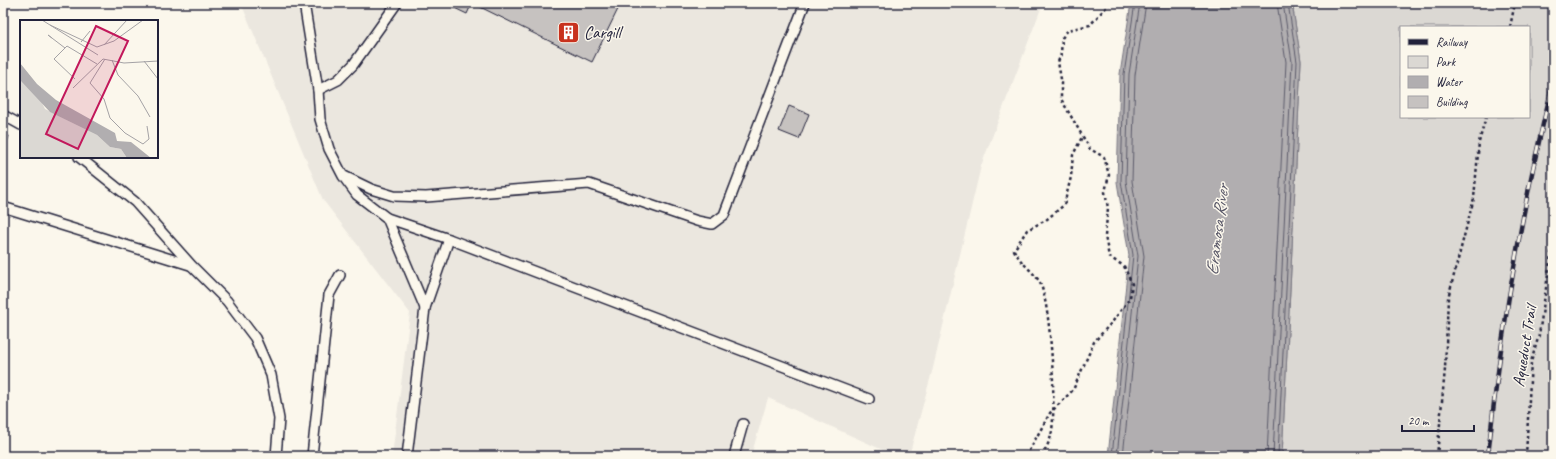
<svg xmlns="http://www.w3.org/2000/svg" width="1556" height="459" font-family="Caveat,sans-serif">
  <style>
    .built { fill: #ebe7df }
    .green { fill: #dbd8d3; stroke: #7e7d87; fill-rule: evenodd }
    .water { fill: #b1aeb0; stroke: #787681 }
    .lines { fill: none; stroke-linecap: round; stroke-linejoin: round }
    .shore { stroke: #5b5a6a; stroke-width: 1 }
    .building { fill: #c6c2c0; stroke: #22223b }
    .service-casing { stroke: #22223b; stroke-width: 12 }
    .path { stroke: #22223b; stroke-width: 2.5; stroke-dasharray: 3 3; stroke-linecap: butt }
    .service { stroke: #fbf7ec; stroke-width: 9 }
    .rail-casing { stroke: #22223b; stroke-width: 4.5 }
    .rail { stroke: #fbf7ec; stroke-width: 3; stroke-dasharray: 9; stroke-linecap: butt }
    .labels { text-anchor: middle; stroke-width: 3; stroke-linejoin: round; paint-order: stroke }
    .poi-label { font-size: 17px; fill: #22223b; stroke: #fbf7ec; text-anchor: start }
    .street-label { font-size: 17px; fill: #22223b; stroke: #fbf7ec }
    .water-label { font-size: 18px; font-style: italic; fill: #545364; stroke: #fbf7ec }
    .inset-road { fill: none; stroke: #a4a2a5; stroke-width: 1 }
    .view { fill: #c2185b; fill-opacity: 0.15; stroke: #c2185b; stroke-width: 2 }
    .inset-edge { fill: none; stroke: #22223b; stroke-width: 2 }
  </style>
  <rect width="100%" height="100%" fill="#fbf7ec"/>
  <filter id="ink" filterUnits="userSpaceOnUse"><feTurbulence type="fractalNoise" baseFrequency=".025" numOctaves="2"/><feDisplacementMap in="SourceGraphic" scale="8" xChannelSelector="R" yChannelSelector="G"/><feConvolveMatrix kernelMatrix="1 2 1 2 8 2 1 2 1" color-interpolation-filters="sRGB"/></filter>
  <g filter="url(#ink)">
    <path class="built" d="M241 3H1043L981 166 933 368 909 456H896L768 398 751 456H392L410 313 323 200Z"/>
    <path class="green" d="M1292 3H1553V456H1282L1301 61ZM1401 27H1529V117H1401Z"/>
    <path class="water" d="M1131 3H1292L1301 61 1282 456H1108L1129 255 1117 182 1120 74Z"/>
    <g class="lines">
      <g class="shore">
        <path d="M1112 456 1133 255 1121 181 1124 74 1135 3"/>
        <path d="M1117 456 1138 256 1126 181 1129 74 1140 3"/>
        <path d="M1123 456 1144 256 1132 181 1135 75 1146 3"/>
        <path d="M1267 456 1286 62 1277 3"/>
        <path d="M1273 456 1292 62 1283 3"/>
        <path d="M1278 456 1297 62 1288 3"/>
      </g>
    </g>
    <g class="building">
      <path d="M444 3H472L467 14Z"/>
      <path d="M472 3H621L592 62Z"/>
      <path d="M789 106 809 114 799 139 779 131Z"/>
      <path d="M3 134 9 136 3 155Z"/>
    </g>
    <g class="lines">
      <defs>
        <g id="service">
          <path d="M304 3 318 90 320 119 329 149 343 176 357 195 387 218 449 239 869 399"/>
          <path d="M318 90 338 80 353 65 397 3"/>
          <path d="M3 115 21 125"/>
          <path d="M79 157 135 202 192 266 227 301 255 338 271 375 279 419 276 456"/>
          <path d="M344 176 371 189 394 196 426 197 589 184 697 221 712 224 724 215 805 3"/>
          <path d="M3 207 190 265"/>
          <path d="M387 218 425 308"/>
          <path d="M312 456 329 295 340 275"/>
          <path d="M407 456 425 308 449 239"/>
          <path d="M734 456 743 424"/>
        </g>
      </defs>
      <use href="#service" class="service-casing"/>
      <g class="path">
        <path d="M1510 27 1515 3"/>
        <path d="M1026 456 1050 413 1073 390 1094 342 1113 321 1130 298 1132 284 1124 266 1109 257 1105 236 1108 208 1105 192 1109 175 1104 157 1090 149 1061 99V79L1058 62 1061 54 1062 38 1068 30 1090 25 1110 3"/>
        <path d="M1042 456C1045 450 1049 443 1051 436 1057 413 1051 300 1039 281 1032 270 1021 264 1014 250L1027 230 1046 220 1064 205 1071 177 1073 155 1082 137"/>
        <path d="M1437 456 1445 369 1448 298 1474 198 1479 142 1486 117"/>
        <path d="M1526 456 1531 362 1539 335 1553 241"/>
      </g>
      <use href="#service" class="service"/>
      <defs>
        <path id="rail" d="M1488 456C1501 330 1522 205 1553 83"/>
      </defs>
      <use href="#rail" class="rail-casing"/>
      <use href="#rail" class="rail"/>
    </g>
  </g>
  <defs>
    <symbol id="building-square" viewBox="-11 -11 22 22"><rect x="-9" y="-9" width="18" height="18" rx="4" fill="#c8321e" stroke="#fbf7ec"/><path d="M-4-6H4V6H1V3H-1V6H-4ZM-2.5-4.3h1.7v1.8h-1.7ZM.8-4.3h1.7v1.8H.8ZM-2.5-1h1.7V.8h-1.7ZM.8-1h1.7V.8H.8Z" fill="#fff"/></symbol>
  </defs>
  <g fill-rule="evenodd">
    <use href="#building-square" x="556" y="20" width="25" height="25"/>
  </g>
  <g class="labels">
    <g class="poi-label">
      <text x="584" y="38">Cargill</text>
    </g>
    <g class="street-label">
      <text transform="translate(1524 346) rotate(-81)" y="6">Aqueduct Trail</text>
    </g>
    <g class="water-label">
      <text transform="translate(1217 230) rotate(-83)" y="6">Eramosa River</text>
    </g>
  </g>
  <g transform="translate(20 20)">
    <rect width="138" height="138" fill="#fbf7ec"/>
    <path d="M0 60 20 79 25 89 77 115 90 127 101 129 107 138H0Z" fill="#dbd8d3"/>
    <path d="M0 43 17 64 36 80 95 113 97 121 111 122 131 138H107L101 129 90 127 77 115 30 92 0 60Z" fill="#b1aeb0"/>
    <path class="inset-road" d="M22 0 78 35M30 5 77 27 94 21 123 0M32 18 28 15 45 28M61 22 70 11M84 25 107 0M85 39 70 63 84 79 90 98 105 113 123 124 129 119 127 106M92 40 98 55 118 76 130 97M124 41 138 59M55 59 34 39 47 26 77 44M53 68 83 39 104 43 138 41"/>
    <path class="view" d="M76 6 108 21 58 129 26 114Z"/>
    <rect width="138" height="138" class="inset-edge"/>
  </g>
  <rect width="1556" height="459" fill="none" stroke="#fbf7ec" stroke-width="16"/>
  <rect x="8" y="8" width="1540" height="443" fill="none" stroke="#22223b" stroke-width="1.5" filter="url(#ink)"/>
  <rect x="1400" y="26" width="130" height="92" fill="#fbf7ec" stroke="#a4a2a5"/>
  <rect x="1408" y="39" width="20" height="6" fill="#22223b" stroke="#a4a2a5"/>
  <text x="1436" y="46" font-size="12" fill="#22223b">Railway</text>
  <rect x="1408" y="56" width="20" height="12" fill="#dbd8d3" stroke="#a4a2a5"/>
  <text x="1436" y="66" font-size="12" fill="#22223b">Park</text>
  <rect x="1408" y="76" width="20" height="12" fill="#b1aeb0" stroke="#a4a2a5"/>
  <text x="1436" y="86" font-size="12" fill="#22223b">Water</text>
  <rect x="1408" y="96" width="20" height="12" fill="#c6c2c0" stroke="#a4a2a5"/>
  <text x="1436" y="106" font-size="12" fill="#22223b">Building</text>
  <path d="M1402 425v6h72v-6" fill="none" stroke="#22223b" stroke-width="2"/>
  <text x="1408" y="425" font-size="12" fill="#22223b" stroke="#fbf7ec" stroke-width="3" paint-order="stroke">20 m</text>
</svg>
